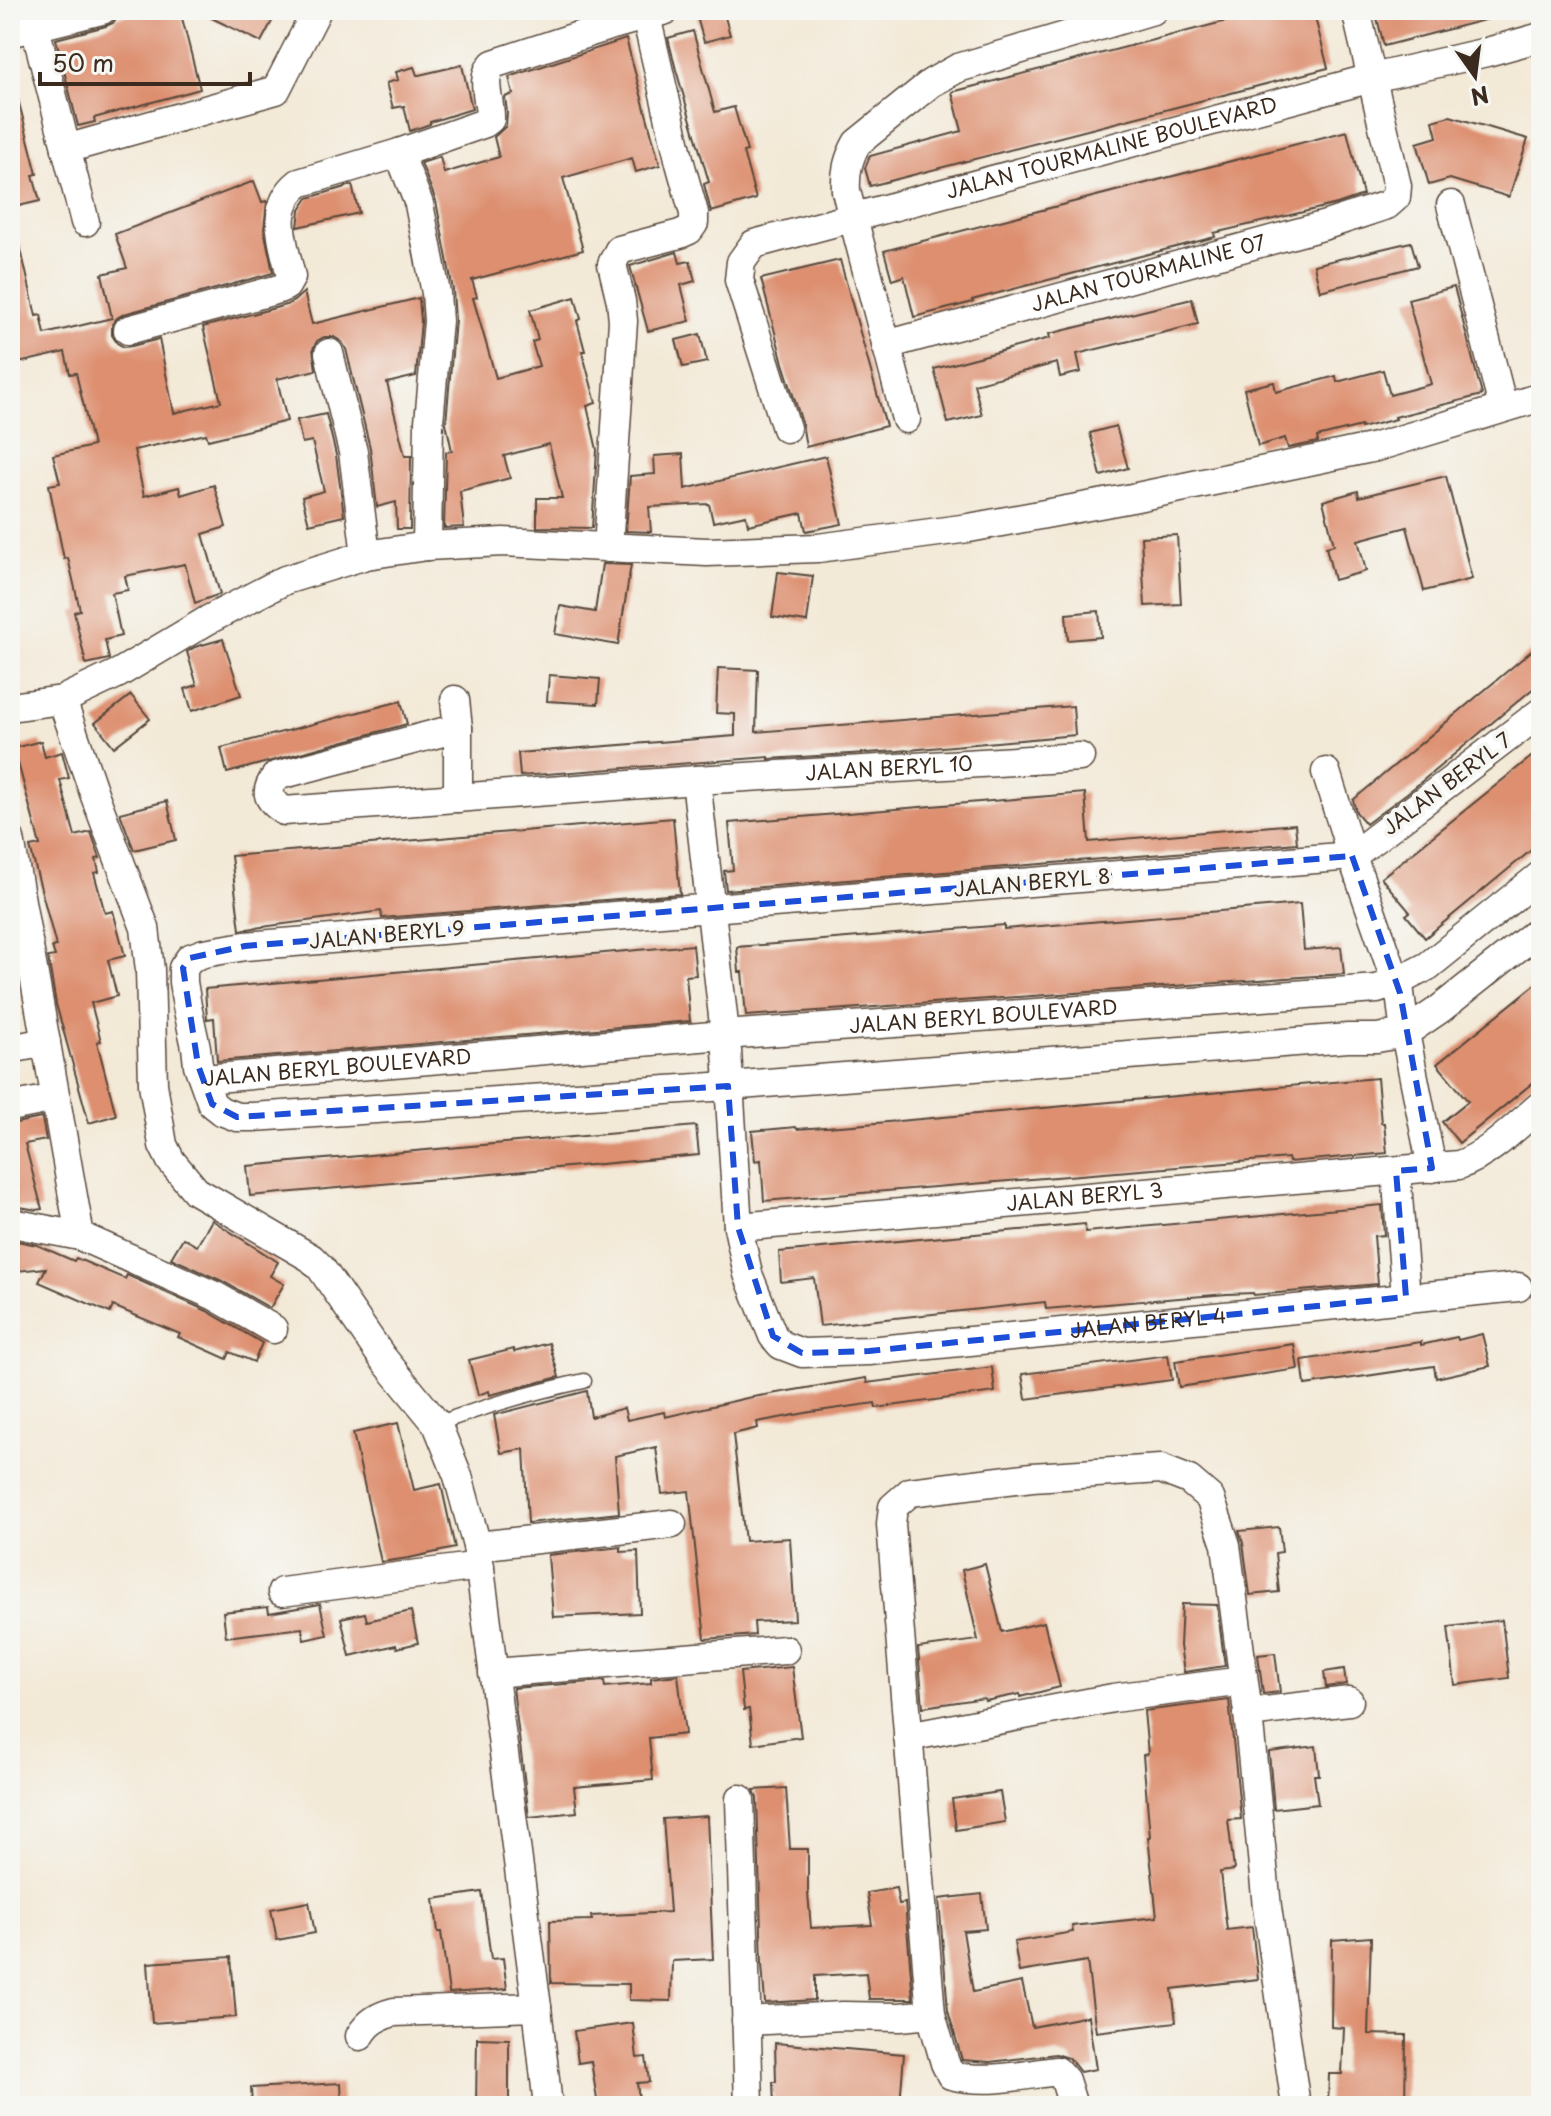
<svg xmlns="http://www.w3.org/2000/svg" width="1551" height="2116" font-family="'Playpen Sans',sans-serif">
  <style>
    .building { fill: #dd8f70 }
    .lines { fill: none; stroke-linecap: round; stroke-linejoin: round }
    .service-casing { stroke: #57473a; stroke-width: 17 }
    .minor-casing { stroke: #57473a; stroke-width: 31 }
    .service { stroke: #fff; stroke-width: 14 }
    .minor { stroke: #fff; stroke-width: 28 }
    .marked { fill: none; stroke: #1d4ed8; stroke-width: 6; stroke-dasharray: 16 10; stroke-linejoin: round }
    .labels { text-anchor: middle; stroke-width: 8; stroke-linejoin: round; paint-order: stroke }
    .street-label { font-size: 20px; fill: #3b2a1e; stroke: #f6f6f2 }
  </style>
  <rect width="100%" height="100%" fill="#f6f6f2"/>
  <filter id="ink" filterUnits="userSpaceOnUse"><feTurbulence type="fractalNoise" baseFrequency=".0125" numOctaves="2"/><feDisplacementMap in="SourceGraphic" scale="16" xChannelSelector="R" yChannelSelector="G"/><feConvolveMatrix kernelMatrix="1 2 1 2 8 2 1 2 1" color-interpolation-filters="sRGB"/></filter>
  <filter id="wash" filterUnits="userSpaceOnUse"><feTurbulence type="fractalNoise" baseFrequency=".006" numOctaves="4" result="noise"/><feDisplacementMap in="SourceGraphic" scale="32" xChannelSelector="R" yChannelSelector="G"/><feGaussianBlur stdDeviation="1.8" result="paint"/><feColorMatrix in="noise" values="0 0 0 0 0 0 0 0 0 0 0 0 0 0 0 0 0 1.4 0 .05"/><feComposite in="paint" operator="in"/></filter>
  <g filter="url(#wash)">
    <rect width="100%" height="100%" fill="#f3e9d7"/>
    <g id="blocks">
      <g class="building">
        <path d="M145 10H180L200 89 94 118 95 122 78 126 56 39 106 26 113 23 117 17Z"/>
        <path d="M195 10H278L261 42Z"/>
        <path d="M695 10H723L730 35 704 42Z"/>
        <path d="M1269 10H1313L1328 68 870 186 865 168 870 156 962 131 952 92Z"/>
        <path d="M1375 10H1491L1492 18 1384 46Z"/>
        <path d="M693 31 715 112 734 107 747 151 743 152 756 199 711 212 704 184 709 182 676 70 668 38Z"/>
        <path d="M626 39 660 165 636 172 632 158 563 178 583 250 472 280 477 297 473 298 496 378 539 366 532 342 538 340 530 310 575 297 581 319 577 321 585 351H582L596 403 587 406 597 450 592 528 537 527V498H562L549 444 504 456 510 478 460 491 464 527 444 528 446 452 452 451 446 423 455 320 453 290 436 201 421 163 440 157 444 173 499 157 494 137 506 126 507 112 505 97 513 94 509 77Z"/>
        <path d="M462 65 472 109 430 122V124L410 131 404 106 393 108 386 83 398 80 396 72 414 67 417 75H419Z"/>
        <path d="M18 99 37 174 33 175 40 201 10 208V100Z"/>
        <path d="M1450 116 1528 139 1509 197 1450 179 1429 185 1417 143 1437 137 1433 121Z"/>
        <path d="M1347 131 1363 195 1337 204 1214 233 1215 237 1094 268 972 300 973 302 914 317 904 276 892 280 884 251Z"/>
        <path d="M254 181 262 202 267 201 264 229 273 273 124 314 117 318 112 325V335L117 343 124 347 132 346 159 339 174 413 221 402 203 327 286 305 294 301 304 292 312 324 419 298 421 321 416 376 387 383 405 456H411L410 529H397L396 502 377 507 370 448 346 349 342 342 334 337H324L317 341 313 349 316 370 277 379 287 421 208 440 206 434 134 450 144 496 179 487 181 495 214 485 226 527 203 534 220 594 195 603 185 564 125 576 128 590 112 593 121 636 105 640 109 659 86 664 74 612 80 610 68 558 64 559 49 485 60 483 53 455 93 446 76 373 70 374 65 352 10 365V242L19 241 36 316 41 315 45 334 112 318 102 274 127 268 115 234Z"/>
        <path d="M352 185 359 213 298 227 300 210 308 198Z"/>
        <path d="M1411 242 1418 266 1320 291 1314 265Z"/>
        <path d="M677 252 680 263 690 261 695 281 681 285 690 321 648 331 630 266Z"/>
        <path d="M840 260 886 426 806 447 802 423 783 363 761 279Z"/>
        <path d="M1454 287 1482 395 1395 417 1396 419 1361 428V426L1317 437 1318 442 1288 448 1285 438 1258 446 1244 389 1274 382 1276 392 1336 376 1337 382 1383 370 1390 395 1431 384 1408 299Z"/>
        <path d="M1192 299 1198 324 1077 354 1081 372 1060 377 1057 363 974 384 982 415 948 423 934 369 1050 338 1049 334Z"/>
        <path d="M700 334 707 362 683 367 676 340Z"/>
        <path d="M326 414 336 455 344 516 309 524 302 497 324 491 312 441 302 443 297 420Z"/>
        <path d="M1116 426 1128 468 1101 476 1090 433Z"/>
        <path d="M683 454 685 489 826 456 842 524 806 531 802 513 748 525 746 515 713 522 709 504 649 507 651 532 626 531 630 476 655 474 654 456Z"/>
        <path d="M1446 476 1472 579 1424 591 1407 527 1358 540 1366 571 1334 580 1326 547 1334 545 1323 501 1358 491 1359 497Z"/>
        <path d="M1177 535 1181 604 1145 606 1141 537Z"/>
        <path d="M602 564 631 565 618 645 555 634 560 606 595 612Z"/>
        <path d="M778 572 813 576 807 622 772 617Z"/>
        <path d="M1099 611 1101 637 1068 640 1066 614Z"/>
        <path d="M223 639 241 695 192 711 185 689 197 685 187 652 195 647Z"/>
        <path d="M1541 643V682L1415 787 1366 824 1356 812 1353 800Z"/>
        <path d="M718 668 758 670 756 732 1073 706 1075 735 898 751 769 759V757L520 776 518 753 735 736V714L716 713Z"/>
        <path d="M549 675 600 679 598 704 547 701Z"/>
        <path d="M131 695 150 719 114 747 95 723Z"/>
        <path d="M401 701 407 724 227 773 221 748Z"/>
        <path d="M41 741 45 757 62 752 69 778 60 780 75 836 91 832 100 858 96 859 99 872 94 873 105 913 113 911 125 956 108 960 117 996 91 1003 101 1041 97 1042 116 1115 89 1123 56 1004 48 957 55 956 52 947 56 946 30 847 40 845 14 748Z"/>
        <path d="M1541 749V842L1425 938 1406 915 1410 912 1381 878Z"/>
        <path d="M1085 793 1089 842 1295 824 1297 843 726 890 724 871 733 870 729 823Z"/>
        <path d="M167 801 176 840 134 850 120 813Z"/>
        <path d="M673 818 680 894 382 918 381 911 240 930 231 856Z"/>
        <path d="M1300 904 1304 950 1341 947 1344 974 746 1016 742 972H739L737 947 1004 925V929L1127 919Z"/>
        <path d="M693 945 696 975 686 976 690 1021 217 1061 214 1018 207 1019 205 989Z"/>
        <path d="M1541 980V1076L1459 1143 1442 1122 1468 1101 1437 1064Z"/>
        <path d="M1377 1078 1381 1123H1384L1387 1153 1289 1162 1288 1158 764 1201 761 1160 755 1161 752 1131 796 1127 797 1129 854 1125Z"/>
        <path d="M42 1118 46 1140 25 1144 42 1209 37 1210 20 1207 10 1208V1124Z"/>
        <path d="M696 1126 699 1155 250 1196 247 1166Z"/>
        <path d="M1382 1205 1384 1235 1374 1236 1378 1284 1254 1295 1253 1293 1227 1294 1046 1309 1045 1302 820 1326 814 1278 781 1282 779 1252 1085 1224 1086 1232Z"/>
        <path d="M212 1220 278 1262 270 1276 284 1284 270 1308 222 1281 171 1258 183 1238 197 1246Z"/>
        <path d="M17 1241 37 1245 74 1261 76 1258 125 1279 127 1275 207 1311 262 1343 254 1362 230 1352 227 1359 178 1337 180 1334 113 1306 110 1313 39 1282 46 1268 17 1271V1265L10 1266V1242Z"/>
        <path d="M1482 1334 1490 1366 1436 1378 1434 1366 1305 1385 1302 1360 1421 1342V1345L1457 1337 1458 1340Z"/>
        <path d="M549 1343 559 1377 490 1395 489 1391 478 1395 469 1360 514 1349V1352Z"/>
        <path d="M1294 1344 1298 1369 1179 1387 1175 1361Z"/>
        <path d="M1168 1355 1172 1380 1026 1399 1022 1374Z"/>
        <path d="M992 1367 995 1392 876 1408 875 1403 811 1412 757 1422 758 1428 733 1434 745 1541 790 1538 795 1620 754 1622 755 1635 705 1639 689 1491 662 1494 656 1447 615 1456 619 1513 528 1523 524 1449 501 1453 494 1415 587 1391 591 1417 624 1408 627 1420 664 1412 665 1417 747 1398 866 1378 867 1383Z"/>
        <path d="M398 1423 414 1490 441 1484 455 1548 409 1558 381 1562 353 1433Z"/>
        <path d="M1279 1527 1282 1552 1275 1553 1279 1592 1250 1595 1243 1543 1239 1531Z"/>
        <path d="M621 1547V1552L638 1551 640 1613 553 1617 548 1555Z"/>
        <path d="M985 1564 1002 1632 1044 1622 1060 1687 1020 1697V1694L985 1701 984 1698 923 1707 918 1648 978 1640 962 1570Z"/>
        <path d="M320 1604 327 1635 304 1640 302 1628 226 1637 223 1612 268 1607 269 1613Z"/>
        <path d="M1182 1604 1217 1605 1225 1666 1184 1672 1180 1646Z"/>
        <path d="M411 1611 418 1643 397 1648 396 1645 350 1656 341 1618 365 1613 367 1621Z"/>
        <path d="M1502 1620 1509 1678 1455 1685 1448 1627Z"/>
        <path d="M1275 1653 1280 1692 1263 1694 1258 1655Z"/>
        <path d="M792 1667 801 1737 753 1744 749 1709 744 1710 740 1672Z"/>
        <path d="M1344 1669 1346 1684 1326 1687 1324 1672Z"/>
        <path d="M678 1675 685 1734 649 1738 653 1780 574 1787 577 1812 529 1817 513 1688 604 1681 605 1687 651 1683V1678Z"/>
        <path d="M1229 1700 1241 1819 1228 1820 1234 1870 1220 1872 1227 1930 1252 1927 1258 1979 1172 1989 1176 2022 1096 2032 1087 1961 1019 1972 1014 1942 1073 1932 1072 1926 1157 1917 1148 1837H1150L1143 1755 1148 1754 1144 1711Z"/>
        <path d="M1316 1746 1319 1775H1314L1318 1804 1274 1809 1269 1752Z"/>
        <path d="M786 1788 790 1849H808V1893L811 1928 872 1925 867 1893 896 1888 899 1904 905 1903 913 1999H869L866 1973 815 1976V2000L765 2003 762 1964 757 1798 754 1790Z"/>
        <path d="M1000 1792 1005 1822 956 1830 952 1799Z"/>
        <path d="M707 1816 713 1959 672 1961 671 2001 629 2000V1984L551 1983 550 1921 592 1920 591 1916 670 1912 663 1819Z"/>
        <path d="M482 1892 491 1959 503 1958 507 1989 449 1993 441 1932H438L434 1899Z"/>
        <path d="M982 1894 986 1929 963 1931 973 1992 1022 1982 1032 2027 1088 2016 1096 2069 1080 2072 1069 2058 1056 2054 990 2062 962 2060 948 2011 939 1899Z"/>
        <path d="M309 1902 315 1933 277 1940 271 1909Z"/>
        <path d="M1371 1937 1368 2034 1406 2035 1405 2106H1328L1329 2074H1342L1344 2028 1331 2027 1332 1940Z"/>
        <path d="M231 1957 236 2017 152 2023 148 1963Z"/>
        <path d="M633 2023 637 2058 646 2057 649 2082 637 2083 640 2106H598L591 2061 578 2063 574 2031Z"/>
        <path d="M477 2038 509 2039V2106H476Z"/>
        <path d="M775 2043 904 2054 900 2105 871 2102 870 2106H774L773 2082H776Z"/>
        <path d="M341 2083 342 2106H252L251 2088Z"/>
      </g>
    </g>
  </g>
  <g filter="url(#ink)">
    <use href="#blocks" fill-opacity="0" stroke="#57473a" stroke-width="2"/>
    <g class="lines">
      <defs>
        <path id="service" d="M437 1424C485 1406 534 1392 584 1381"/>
        <g id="minor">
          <path d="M35 27 85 222"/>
          <path d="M10 33 102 10"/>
          <path d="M66 149 276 90 317 10"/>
          <path d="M399 153 419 204 436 293 438 321 429 422 427 546"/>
          <path d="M1451 205 1503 407"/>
          <path d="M128 330 279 289 286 286 291 277C284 243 268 208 299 183L399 153 485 123 490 119C491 101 479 79 493 64L609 26 666 10"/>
          <path id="s1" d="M886 345 1326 225 1387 205 1396 197 1397 186 1356 10"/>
          <path d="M329 353 353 452 366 555"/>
          <path d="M906 419 846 191C845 172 848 159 857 143L931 83 958 68 1153 10"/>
          <path id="s2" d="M786 428 739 280 741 262 754 244 1372 78 1487 52 1541 37"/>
          <path d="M608 548 623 321 621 301 612 264 619 250 680 234 689 230 694 223V213L680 163 646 16"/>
          <path d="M62 700 95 796 145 928 150 970 153 1084 163 1145 171 1161 196 1191 311 1258 321 1268 382 1357 437 1424 458 1476 477 1546 537 2007 548 2106"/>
          <path d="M455 700 458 728V798"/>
          <path d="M10 707 62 700 119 673 208 620 285 580 366 555 427 546 503 542 707 552 818 548 969 528 1132 498 1376 447 1541 397"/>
          <path d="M1541 712 1352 856 245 946 204 953 190 958 183 968V982L187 1006 196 1047 198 1065 212 1104 221 1111 237 1117H253L728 1086 1348 1038H1377L1405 1033 1440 1009 1541 929"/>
          <path id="s3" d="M458 728 276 776C263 793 268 799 284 811L696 780 1080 757"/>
          <path d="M1326 772 1352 856 1400 993 1405 1033 1432 1168"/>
          <path id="s4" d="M696 780 727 1051 738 1227 748 1274 773 1336 781 1345 802 1353 869 1351 1518 1287"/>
          <path d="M10 839 80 1236"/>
          <path d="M10 1049 46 1042"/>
          <path id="s5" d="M204 1079 724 1035 1377 989 1397 982 1428 966 1541 875"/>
          <path d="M10 1107 56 1098"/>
          <path d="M1396 1171 1406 1297"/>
          <path d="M10 1225 17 1224 80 1236 215 1296 273 1329"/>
          <path id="s6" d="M738 1227 1459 1165C1490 1154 1516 1126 1541 1105"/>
          <path d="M477 1546 672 1524"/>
          <path d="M282 1592 480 1566"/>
          <path d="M493 1673 785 1650"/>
          <path d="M1248 1713 1349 1701"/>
          <path d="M908 1737 1113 1698 1243 1681"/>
          <path d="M740 1799 749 2106"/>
          <path d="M931 2014 945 2063 951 2075C986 2084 1022 2075 1057 2071L1065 2080 1073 2106"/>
          <path d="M746 2021 843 2016 900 2017 931 2014 891 1524 893 1507 910 1492 1032 1477 1161 1469 1189 1480 1210 1498 1226 1545 1248 1713 1267 1907 1296 2106"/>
          <path d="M360 2036C369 2021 379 2016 394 2012L537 2007"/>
        </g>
      </defs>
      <use href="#service" class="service-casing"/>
      <use href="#minor" class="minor-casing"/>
      <use href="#service" class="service"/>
      <use href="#minor" class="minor"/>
    </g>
  </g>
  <path class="marked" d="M1352 856 1400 993 1432 1168 1396 1171 1406 1297 869 1351 802 1353 773 1336 738 1227 728 1086 237 1117 212 1104 198 1065 183 968 190 958 245 946Z"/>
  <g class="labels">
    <g class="street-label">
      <text dy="7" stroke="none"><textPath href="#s2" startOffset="566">JALAN TOURMALINE BOULEVARD</textPath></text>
      <text dy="7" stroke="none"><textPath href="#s1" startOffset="272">JALAN TOURMALINE 07</textPath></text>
      <text dy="7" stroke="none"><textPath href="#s3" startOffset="838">JALAN BERYL 10</textPath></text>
      <text transform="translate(1447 784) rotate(-37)" y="7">JALAN BERYL 7</text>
      <text transform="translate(1032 883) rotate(-5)" y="7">JALAN BERYL 8</text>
      <text transform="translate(387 935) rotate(-5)" y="7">JALAN BERYL 9</text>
      <text dy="7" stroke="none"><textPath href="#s5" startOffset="782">JALAN BERYL BOULEVARD</textPath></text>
      <text dy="7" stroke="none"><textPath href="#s5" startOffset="134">JALAN BERYL BOULEVARD</textPath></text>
      <text dy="7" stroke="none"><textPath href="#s6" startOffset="348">JALAN BERYL 3</textPath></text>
      <text dy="7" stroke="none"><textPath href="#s4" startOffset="946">JALAN BERYL 4</textPath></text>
    </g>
  </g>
  <rect width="1551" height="2116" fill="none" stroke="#f6f6f2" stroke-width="40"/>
  <g transform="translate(1475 76) rotate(166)" stroke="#f6f6f2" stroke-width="6" paint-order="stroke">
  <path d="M0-6L14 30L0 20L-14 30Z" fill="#3b2a1e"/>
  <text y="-12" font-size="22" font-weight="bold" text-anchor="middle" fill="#3b2a1e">N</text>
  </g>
  <path d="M40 72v12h210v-12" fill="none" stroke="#3b2a1e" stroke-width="4"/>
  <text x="52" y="72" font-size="24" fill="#3b2a1e" stroke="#f6f6f2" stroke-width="6" paint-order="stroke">50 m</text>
</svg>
